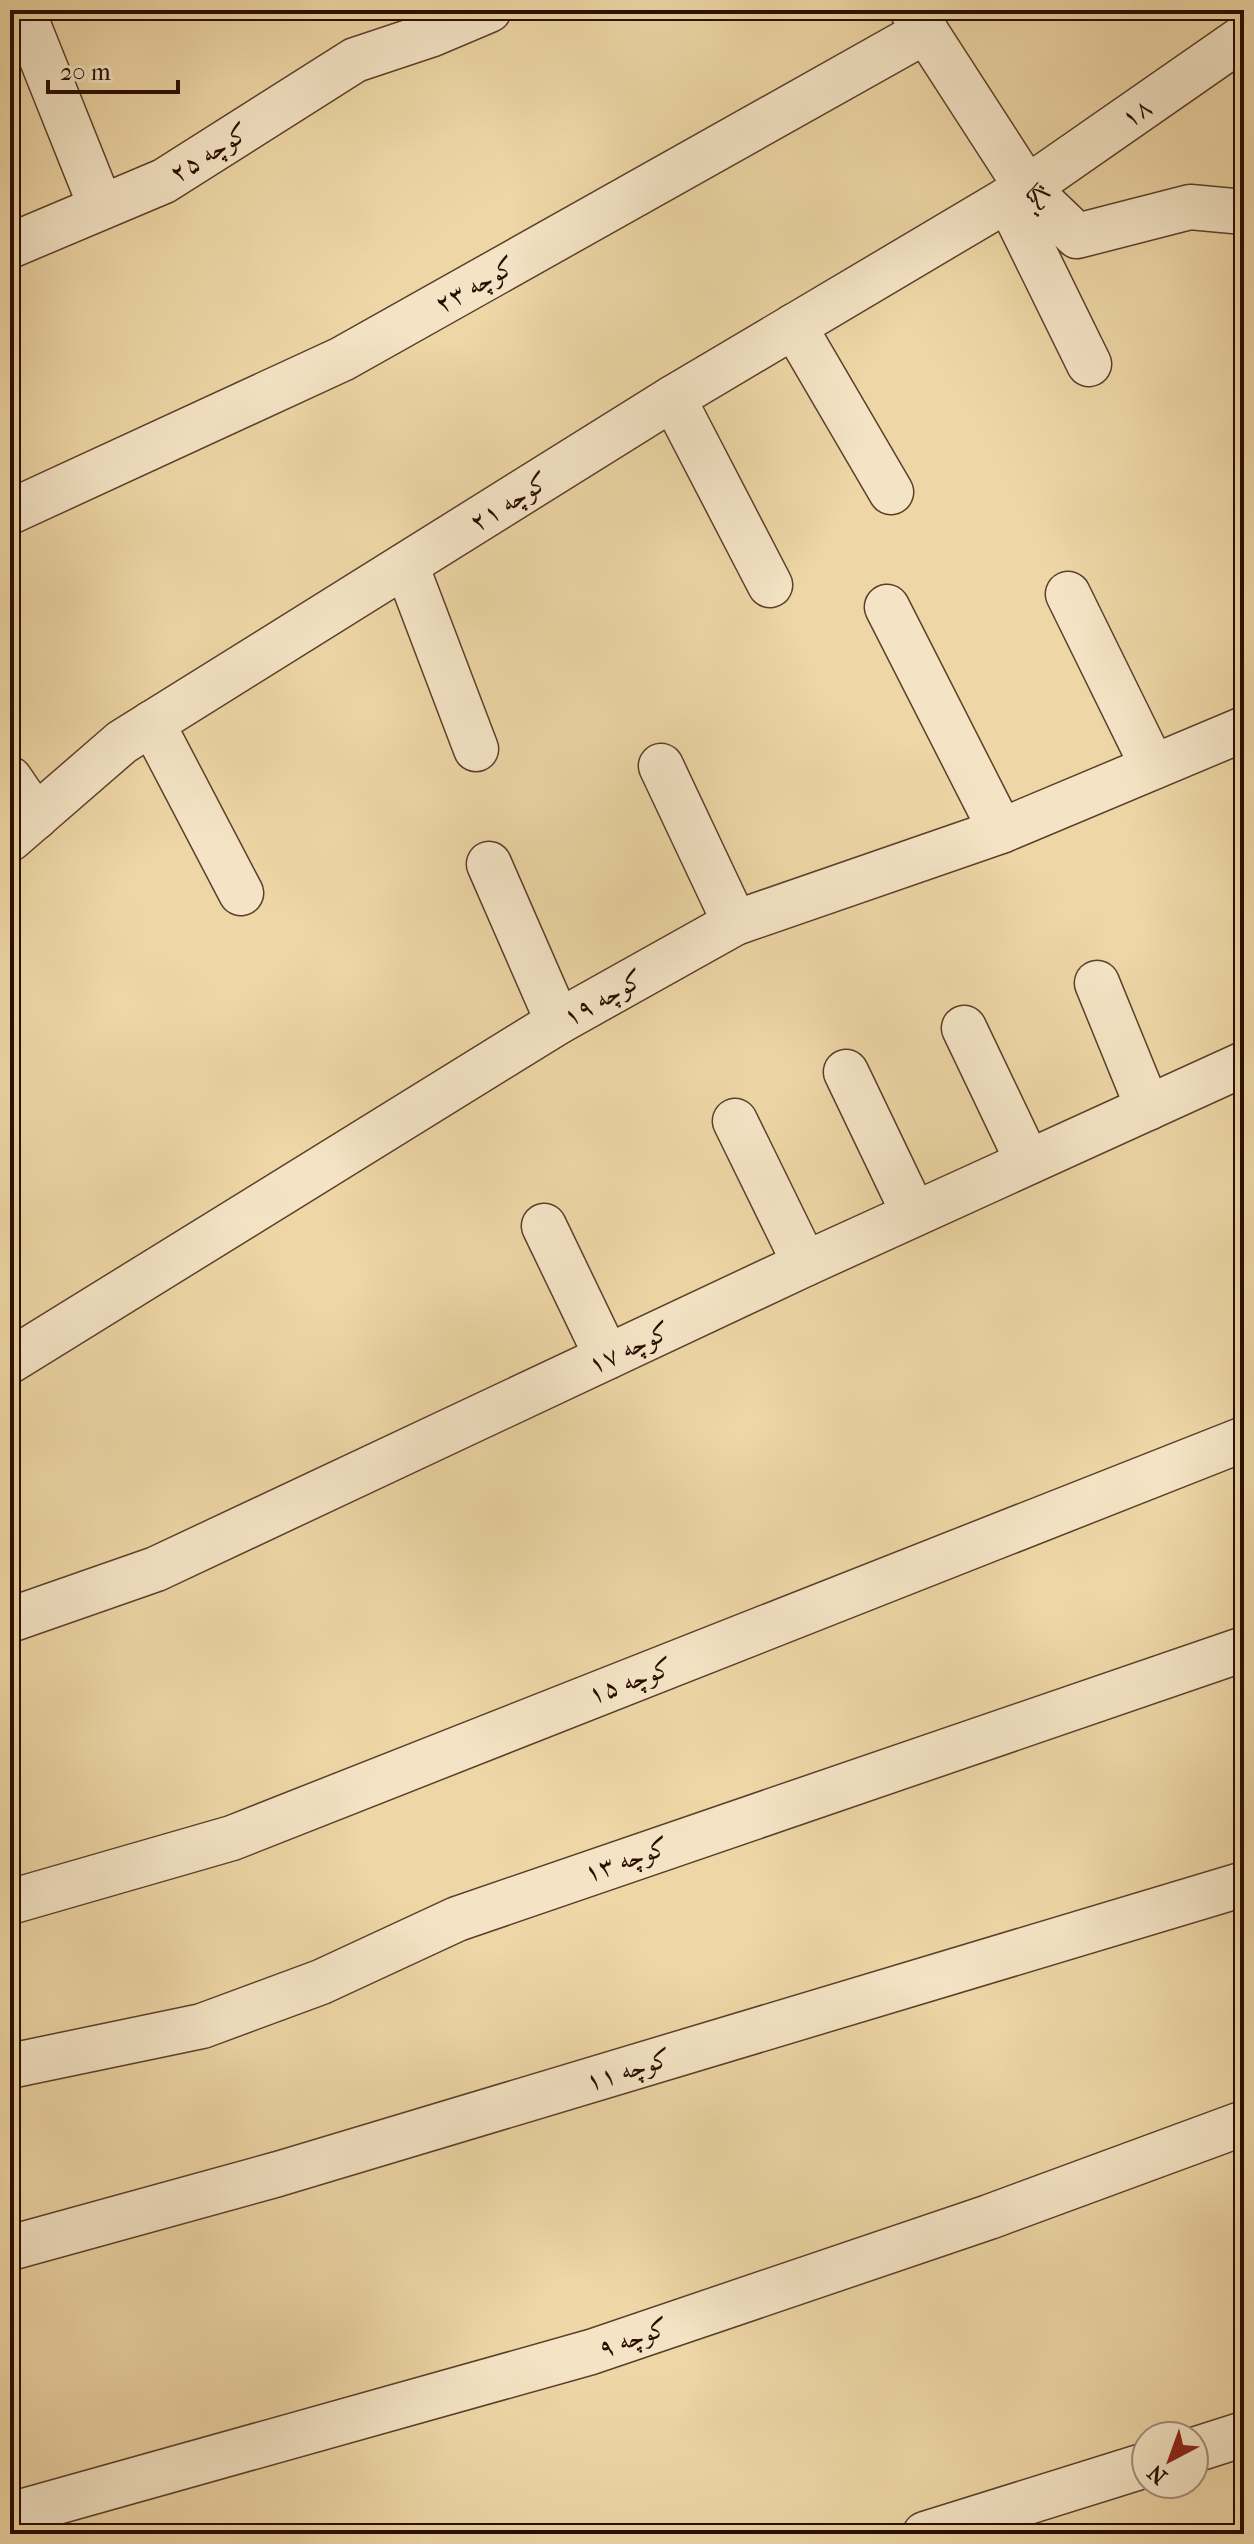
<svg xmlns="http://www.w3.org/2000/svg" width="1254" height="2544" font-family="'IM FELL French Canon',Amiri,serif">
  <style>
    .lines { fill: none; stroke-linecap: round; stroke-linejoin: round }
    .minor-casing { stroke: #5c3f2a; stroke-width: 47 }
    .minor { stroke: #f4e4c5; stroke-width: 44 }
    .labels { text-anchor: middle; stroke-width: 6; stroke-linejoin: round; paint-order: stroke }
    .street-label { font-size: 26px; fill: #2b0d00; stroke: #f4e4c5 }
  </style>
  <rect width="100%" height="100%" fill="#eed6a6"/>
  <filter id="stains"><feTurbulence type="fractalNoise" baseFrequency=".0025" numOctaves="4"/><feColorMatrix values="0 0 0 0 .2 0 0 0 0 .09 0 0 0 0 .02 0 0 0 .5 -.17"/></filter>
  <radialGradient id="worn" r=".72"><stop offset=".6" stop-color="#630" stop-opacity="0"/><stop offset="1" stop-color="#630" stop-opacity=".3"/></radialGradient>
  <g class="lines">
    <defs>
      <g id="minor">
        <path d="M912 10 1027 188 1077 236 1190 207 1244 212"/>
        <path d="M25 17 101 207"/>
        <path d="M1008 199 1089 364"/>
        <path d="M10 246 164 181 355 60 430 35 489 10"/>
        <path d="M794 326 891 492"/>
        <path d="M673 398 770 585"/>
        <path d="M10 512 342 359 926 31"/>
        <path d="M406 565 476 749"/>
        <path d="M1068 594 1153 767"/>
        <path d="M887 607 1001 831"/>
        <path d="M152 723 241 893"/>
        <path d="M661 766 735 923"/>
        <path d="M10 779 36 817"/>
        <path d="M10 839 122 742 673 398 1027 188 1244 37"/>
        <path d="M489 864 558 1022"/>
        <path d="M1097 983 1148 1108"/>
        <path d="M964 1028 1028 1162"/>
        <path d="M846 1072 914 1214"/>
        <path d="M735 1121 805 1264"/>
        <path d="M544 1226 607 1357"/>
        <path d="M10 1361 558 1022 735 923 1001 831 1244 729"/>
        <path d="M10 1620 156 1569 805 1264 1244 1064"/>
        <path d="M10 1902 232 1838 1244 1439"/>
        <path d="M10 2066 202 2026 321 1982 457 1919 1244 1649"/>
        <path d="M10 2248 278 2174 1244 1884"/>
        <path d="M1194 2450 1244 2434"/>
        <path d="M10 2515 591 2352 989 2217 1244 2123"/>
        <path d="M925 2534 1146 2465"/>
      </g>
    </defs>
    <use href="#minor" class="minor-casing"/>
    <use href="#minor" class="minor"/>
  </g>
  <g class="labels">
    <g class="street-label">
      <text transform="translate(1136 112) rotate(-35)" y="9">۱۸</text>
      <text transform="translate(209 152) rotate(-32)" y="9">کوچه ۲۵</text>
      <text transform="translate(1039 197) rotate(47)" y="9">یکتا</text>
      <text transform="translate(475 284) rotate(-29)" y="9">کوچه ۲۳</text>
      <text transform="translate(509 501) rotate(-32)" y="9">کوچه ۲۱</text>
      <text transform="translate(603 997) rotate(-29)" y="9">کوچه ۱۹</text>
      <text transform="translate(629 1347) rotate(-25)" y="9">کوچه ۱۷</text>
      <text transform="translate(630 1680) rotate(-20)" y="9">کوچه ۱۵</text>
      <text transform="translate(626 1859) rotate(-19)" y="9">کوچه ۱۳</text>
      <text transform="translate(628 2069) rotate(-17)" y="9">کوچه ۱۱</text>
      <text transform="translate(633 2337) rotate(-19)" y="9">کوچه ۹</text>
    </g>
  </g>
  <rect width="1254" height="2544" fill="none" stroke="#eed6a6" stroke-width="40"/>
  <rect x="12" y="12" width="1230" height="2520" fill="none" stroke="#2b0d00" stroke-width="4"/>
  <rect x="20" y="20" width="1214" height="2504" fill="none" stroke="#2b0d00" stroke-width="2"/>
  <g transform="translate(1170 2460) rotate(221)"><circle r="38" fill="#f4e4c5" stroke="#a48e76" stroke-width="2"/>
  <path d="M0-6L14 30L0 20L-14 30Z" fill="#8f2418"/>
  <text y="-12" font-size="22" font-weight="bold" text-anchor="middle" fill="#2b0d00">N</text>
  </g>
  <path d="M48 80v12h130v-12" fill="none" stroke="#2b0d00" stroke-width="4"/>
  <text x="60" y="80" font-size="24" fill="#2b0d00" stroke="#f4e4c5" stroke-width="6" paint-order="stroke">20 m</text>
  <rect width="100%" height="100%" filter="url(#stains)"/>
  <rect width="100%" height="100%" fill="url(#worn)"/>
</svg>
